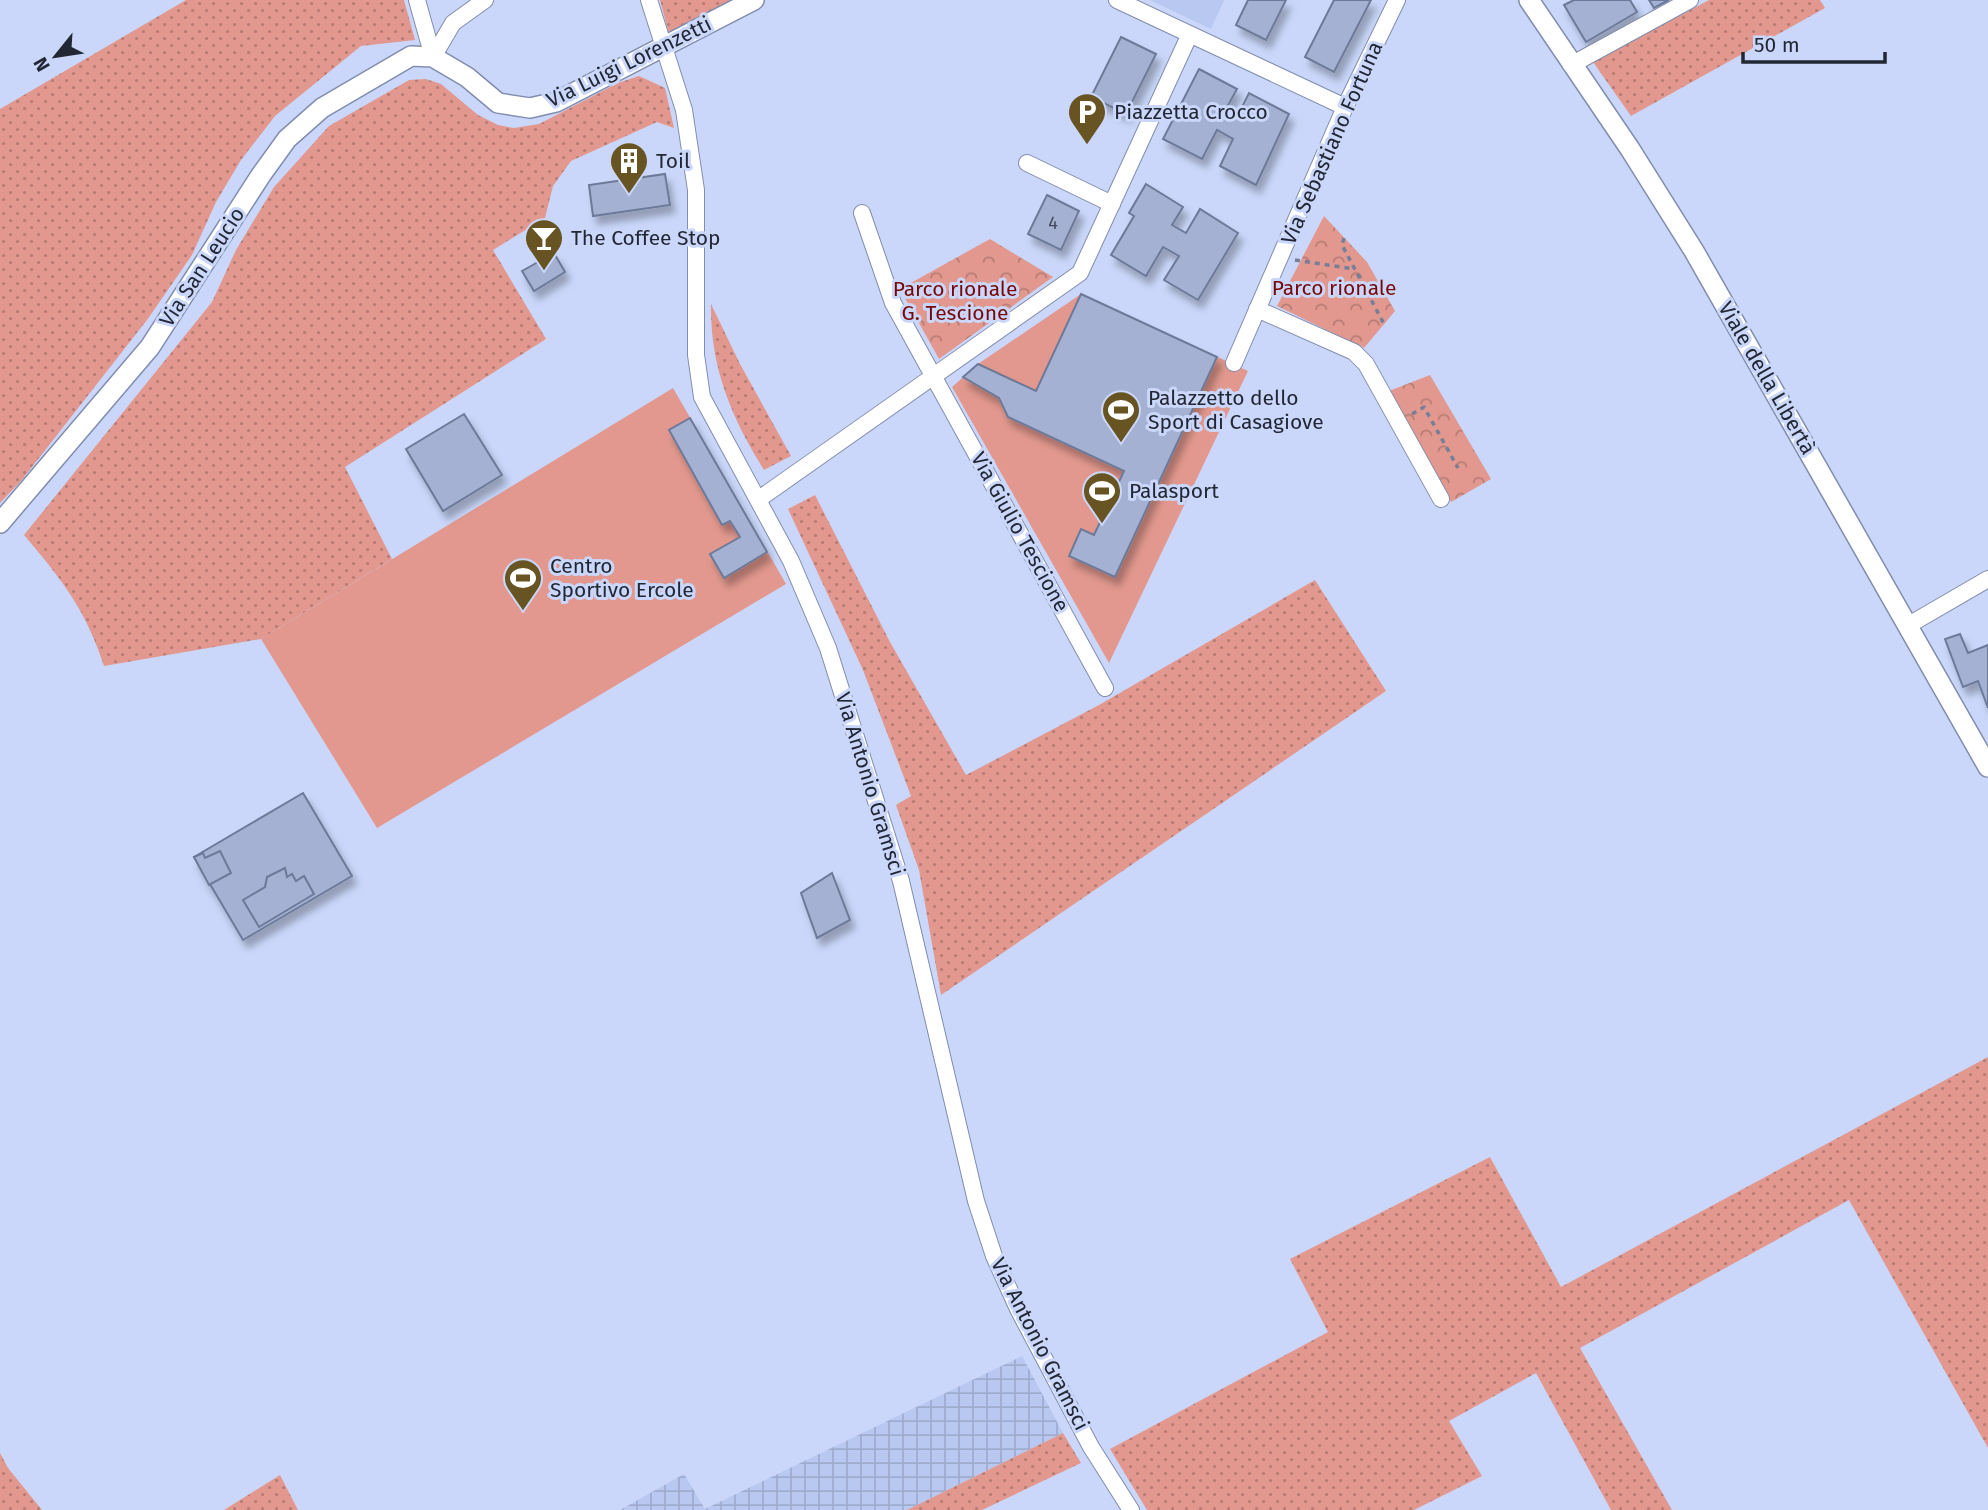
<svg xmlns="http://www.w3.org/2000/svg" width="1988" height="1510" font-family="'Fira Sans',sans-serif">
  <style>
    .built { fill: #b9c8f0 }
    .industrial { fill: url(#industrial-grid) }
    .grass { fill: url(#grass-dots) }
    .park { fill: url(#park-crowns) }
    .pitch { fill: #e2988e }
    .building { fill: #a4b1d2; stroke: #6d7999; stroke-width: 2; filter: url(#shadow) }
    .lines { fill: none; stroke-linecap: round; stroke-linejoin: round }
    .minor-casing { stroke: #818dad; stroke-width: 18 }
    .tertiary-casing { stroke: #818dad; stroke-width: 22 }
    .path { stroke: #767f97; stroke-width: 3.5; stroke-dasharray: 5 5; stroke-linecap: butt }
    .minor { stroke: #fff; stroke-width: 16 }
    .tertiary { stroke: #fff; stroke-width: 19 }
    .labels { text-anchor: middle; stroke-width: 6; stroke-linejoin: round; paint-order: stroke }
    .number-label { font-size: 18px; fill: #424a5c }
    .street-label { font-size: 21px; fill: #222734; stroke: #cad7fa }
    .poi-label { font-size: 21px; fill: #222734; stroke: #cad7fa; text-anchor: start }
    .park-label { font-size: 21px; fill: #770807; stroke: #cad7fa }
  </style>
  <defs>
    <pattern id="industrial-grid" width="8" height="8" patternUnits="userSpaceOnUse" patternTransform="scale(1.75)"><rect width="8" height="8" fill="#b9c8f0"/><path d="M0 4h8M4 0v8" fill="none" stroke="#9facce"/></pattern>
    <pattern id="grass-dots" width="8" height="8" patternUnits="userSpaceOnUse" patternTransform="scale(1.75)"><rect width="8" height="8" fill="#e2988e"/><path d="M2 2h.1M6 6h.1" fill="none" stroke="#b77c75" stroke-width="1.8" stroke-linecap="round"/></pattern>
    <pattern id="park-crowns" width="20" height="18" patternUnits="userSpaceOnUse" patternTransform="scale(1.75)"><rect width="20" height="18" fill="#e2988e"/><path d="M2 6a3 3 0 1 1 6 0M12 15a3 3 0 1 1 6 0" fill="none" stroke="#b77c75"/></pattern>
    <filter id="shadow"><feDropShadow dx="4.5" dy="8" stdDeviation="3.5" flood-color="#0004"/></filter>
  </defs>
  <rect width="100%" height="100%" fill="#cad7fa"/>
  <path class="built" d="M1150 0H1224L1211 29Z"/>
  <path class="industrial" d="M1022 1356 1063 1433 907 1510H620L684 1474 705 1509Z"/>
  <g class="grass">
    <path d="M186 0H404L415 40 361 46 275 116 241 160 216 202 192 255 147 320 21 481 0 503V109Z"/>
    <path d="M660 0H733L669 34Z"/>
    <path d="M1709 0H1820L1825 8 1631 116 1593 62Z"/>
    <path d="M639 76 665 88 674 128 657 122 571 161 553 186 545 218 493 250 546 339 345 467 392 559 261 639 104 666C85 608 62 580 24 535L212 302 236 250 274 187 329 126 409 80 426 79 441 84 478 115 498 125 514 128 539 124 618 83Z"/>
    <path d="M711 304 740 364 791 456 764 470C731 417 710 367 711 304Z"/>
    <path d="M815 495 890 642 966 775 1099 705 1315 580 1386 691 941 995 919 870 896 805 911 796 863 670 788 509Z"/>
    <path d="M1988 1057V1448L1849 1200 1580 1348 1672 1510H1611L1536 1373 1449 1421 1482 1476 1414 1510H1147L1110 1449 1328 1332 1290 1259 1490 1157 1561 1287Z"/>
    <path d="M1063 1433 1081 1463 982 1510H907Z"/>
    <path d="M0 1453 8 1468 42 1510H0Z"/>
    <path d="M280 1475 298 1510H224Z"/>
  </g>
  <g class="park">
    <path d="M1324 216 1367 262 1395 311 1364 348 1277 306Z"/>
    <path d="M990 239 1053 277 939 359 900 289Z"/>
    <path d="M1430 375 1491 479 1451 502 1389 391Z"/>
  </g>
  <g class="pitch">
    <path d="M1081 294 1248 371 1109 663 952 387 978 364Z"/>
    <path d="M673 388 786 584 377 828 261 639Z"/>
  </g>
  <g class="building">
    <path d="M1248 0H1286L1266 40 1236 25Z"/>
    <path d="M1334 0H1371L1334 72 1305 57Z"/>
    <path d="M1574 0H1630L1637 12 1586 42 1564 5Z"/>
    <path d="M1649 0H1669L1654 8Z"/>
    <path d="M1121 37 1156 54 1126 114 1091 97Z"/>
    <path d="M1199 69 1237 89 1226 109 1238 115 1249 93 1289 114 1256 185 1220 166 1233 139 1217 130 1202 159 1163 139Z"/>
    <path d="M665 174 670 205 593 216 589 185Z"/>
    <path d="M1146 184 1183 207 1172 225 1186 233 1200 209 1238 233 1198 300 1164 280 1179 256 1163 247 1146 276 1111 255 1134 216 1129 213Z"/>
    <path d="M1047 195 1079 211 1061 250 1028 234Z"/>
    <path d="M554 253 565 272 534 291 522 271Z"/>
    <path d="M1081 294 1217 357 1115 577 1069 556 1081 529 1094 535 1124 471 1008 417 999 398 963 377 978 364 1036 391Z"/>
    <path d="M464 414 502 475 443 511 406 449Z"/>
    <path d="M690 418 767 552 724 578 710 554 740 537 730 521 722 525 669 430Z"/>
    <path d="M1960 634 1968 653 1988 645V708L1978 681 1963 687 1945 639Z"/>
    <path d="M303 793 352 876 243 940 194 857Z"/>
    <path d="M220 851 231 873 209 885 194 857 203 853 205 858Z"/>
    <path d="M285 868 287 877 292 874 296 881 304 876 314 894 259 927 243 900 265 887 267 877Z"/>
    <path d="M832 873 850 920 817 938 801 893Z"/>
  </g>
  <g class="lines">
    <defs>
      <g id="minor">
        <path d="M417 0 433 57"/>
        <path d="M649 0 684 110 696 190V355L702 397 791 561 828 648 901 881 976 1201 994 1256 1018 1309 1091 1447 1131 1510"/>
        <path d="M1117 0 1345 107"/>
        <path d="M433 57 453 23 485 0"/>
        <path d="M1571 65 1690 0"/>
        <path d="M1027 163 1112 204"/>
        <path d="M862 213 893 303 1105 688"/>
        <path d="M1257 309 1354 352 1366 364 1441 499"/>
        <path d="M1234 363 1345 107 1397 0"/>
        <path d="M759 499 1080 273 1189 36"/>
        <path d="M1907 626 1988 579"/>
      </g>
      <g id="tertiary">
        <path d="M1529 0 1630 149 1694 251 1988 767"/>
        <path d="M0 523 150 347 261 175 287 139 322 108 411 56 433 57 467 77 498 103 530 108 556 102 754 0"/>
      </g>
    </defs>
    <use href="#minor" class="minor-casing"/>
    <use href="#tertiary" class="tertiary-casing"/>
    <g class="path">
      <path d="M1344 238 1342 245 1384 324"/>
      <path d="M1295 260 1355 269"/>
      <path d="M1412 414 1424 407 1458 468"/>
    </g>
    <use href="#minor" class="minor"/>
    <use href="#tertiary" class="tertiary"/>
  </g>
  <defs>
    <symbol id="parking-pin" viewBox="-11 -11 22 30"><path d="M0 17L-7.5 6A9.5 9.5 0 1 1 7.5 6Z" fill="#675422" stroke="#cad7fa"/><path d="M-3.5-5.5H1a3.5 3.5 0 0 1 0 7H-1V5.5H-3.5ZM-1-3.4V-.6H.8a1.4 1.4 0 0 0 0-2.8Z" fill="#fff"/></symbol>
    <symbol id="building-pin" viewBox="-11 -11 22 30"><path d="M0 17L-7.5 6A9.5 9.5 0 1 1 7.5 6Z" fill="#675422" stroke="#cad7fa"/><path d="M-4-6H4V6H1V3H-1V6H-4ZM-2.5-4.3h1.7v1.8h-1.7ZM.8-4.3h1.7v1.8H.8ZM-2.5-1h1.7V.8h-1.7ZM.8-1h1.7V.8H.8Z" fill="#fff"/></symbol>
    <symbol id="bar-pin" viewBox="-11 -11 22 30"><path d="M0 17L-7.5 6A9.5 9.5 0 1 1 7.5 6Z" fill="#675422" stroke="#cad7fa"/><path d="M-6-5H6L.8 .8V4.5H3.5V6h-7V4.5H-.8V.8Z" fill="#fff"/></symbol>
    <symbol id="stadium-pin" viewBox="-11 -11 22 30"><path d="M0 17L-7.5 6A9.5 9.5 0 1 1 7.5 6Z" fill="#675422" stroke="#cad7fa"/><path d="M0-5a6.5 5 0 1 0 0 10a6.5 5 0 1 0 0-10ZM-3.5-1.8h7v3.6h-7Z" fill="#fff"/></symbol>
  </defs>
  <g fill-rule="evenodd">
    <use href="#parking-pin" x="1065" y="90" width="44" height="60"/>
    <use href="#building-pin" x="607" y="139" width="44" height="60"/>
    <use href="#bar-pin" x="522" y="216" width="44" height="60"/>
    <use href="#stadium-pin" x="1099" y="388" width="44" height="60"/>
    <use href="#stadium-pin" x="1080" y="469" width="44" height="60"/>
    <use href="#stadium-pin" x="501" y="556" width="44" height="60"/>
  </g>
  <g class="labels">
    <g class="number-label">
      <text x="1053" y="229">4</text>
    </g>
    <g class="street-label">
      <text transform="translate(629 62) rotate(-26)" y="7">Via Luigi Lorenzetti</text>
      <text transform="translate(1332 143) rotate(-66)" y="7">Via Sebastiano Fortuna</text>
      <text transform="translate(202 267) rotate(-57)" y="7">Via San Leucio</text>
      <text transform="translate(1767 378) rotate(60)" y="7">Viale della Libertà</text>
      <text transform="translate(1020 532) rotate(61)" y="7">Via Giulio Tescione</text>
      <text transform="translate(870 784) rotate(73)" y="7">Via Antonio Gramsci</text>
      <text transform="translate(1040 1344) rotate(63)" y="7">Via Antonio Gramsci</text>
    </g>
    <g class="poi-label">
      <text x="1114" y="119">Piazzetta Crocco</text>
      <text x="656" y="168">Toil</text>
      <text x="571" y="245">The Coffee Stop</text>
      <text x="1148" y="405">Palazzetto dello<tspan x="1148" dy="24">Sport di Casagiove</tspan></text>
      <text x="1129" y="498">Palasport</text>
      <text x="550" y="573">Centro<tspan x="550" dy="24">Sportivo Ercole</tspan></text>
    </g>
    <g class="park-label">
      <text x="1334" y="295">Parco rionale</text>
      <text x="955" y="296">Parco rionale<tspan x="955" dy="24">G. Tescione</tspan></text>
    </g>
  </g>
  <g transform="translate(56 56) rotate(240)" stroke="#cad7fa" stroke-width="5" paint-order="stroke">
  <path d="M0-5L12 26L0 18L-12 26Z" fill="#222734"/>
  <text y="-10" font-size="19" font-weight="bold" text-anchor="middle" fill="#222734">N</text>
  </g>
  <path d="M1743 52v10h142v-10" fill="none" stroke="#222734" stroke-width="3.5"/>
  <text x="1754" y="52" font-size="21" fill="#222734" stroke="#cad7fa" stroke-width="5" paint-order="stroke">50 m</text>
</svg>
